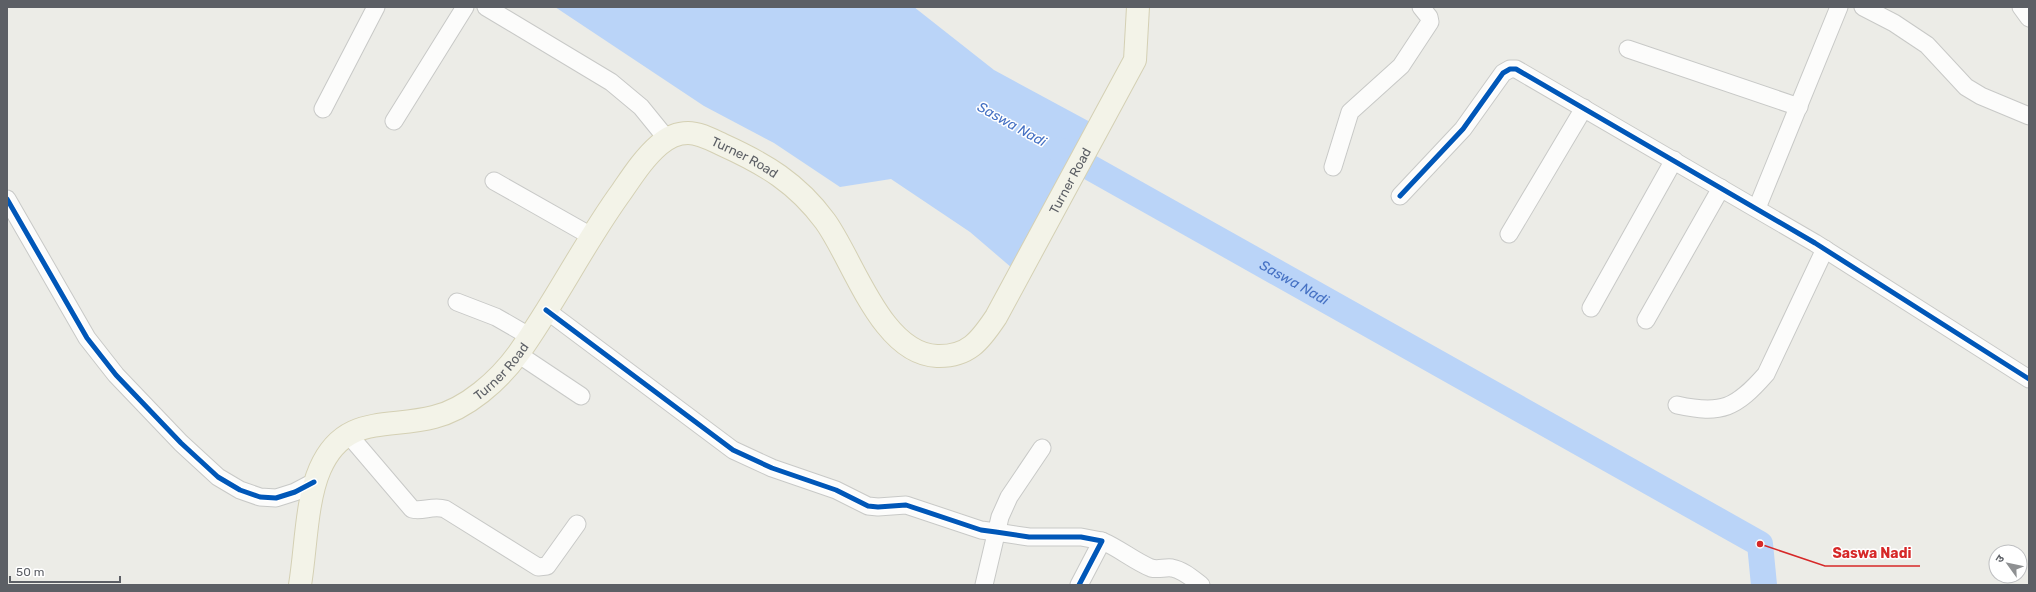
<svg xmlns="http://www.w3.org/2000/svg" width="2036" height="592" font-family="Rubik,'Noto Sans Devanagari',sans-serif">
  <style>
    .water { fill: #bad4f8 }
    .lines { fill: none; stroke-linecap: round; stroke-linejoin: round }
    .river { stroke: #bad4f8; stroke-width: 26 }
    .minor-casing { stroke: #c8c9c7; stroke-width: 19 }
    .major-casing { stroke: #d4d0b4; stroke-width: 24 }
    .minor { stroke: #fcfcfb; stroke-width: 17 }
    .major { stroke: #f3f3e8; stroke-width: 22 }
    .cycleway-casing { stroke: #fff; stroke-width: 8 }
    .cycleway { stroke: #0057b8; stroke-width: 5 }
    .labels { text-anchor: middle; stroke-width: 3; stroke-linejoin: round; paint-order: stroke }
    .street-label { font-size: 13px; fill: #5c5f65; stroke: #fff }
    .water-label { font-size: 14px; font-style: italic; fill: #4571c4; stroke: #fff }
    .leader { fill: none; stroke: #d62828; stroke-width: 1.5 }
    .callout-dot { fill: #d62828; stroke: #fff; stroke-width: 1.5 }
    .callout-label { font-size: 14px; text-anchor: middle; font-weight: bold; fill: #d62828; stroke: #fff; stroke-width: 3; stroke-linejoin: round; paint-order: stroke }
  </style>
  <rect width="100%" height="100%" fill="#ecece7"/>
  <path class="water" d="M555 7H914L994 70 1092 123 1012 268 970 232 891 179 840 187 774 143 704 106Z"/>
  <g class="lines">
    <path class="river" id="s1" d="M1059 150 1760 544 1764 585"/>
    <defs>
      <g id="minor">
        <path d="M486 7 611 82 641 107 667 139"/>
        <path d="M1863 7 1894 23 1927 45 1966 87 1981 96 2029 116"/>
        <path d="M2021 7 2029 18"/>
        <path d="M1628 49 1799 107"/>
        <path d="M323 109 376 7"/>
        <path d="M394 121 465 7"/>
        <path d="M1333 167 1350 112 1401 66 1430 22 1429 17 1421 7"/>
        <path d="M494 181 591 236"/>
        <path d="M1400 196 1463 129 1503 73 1510 69H1516L1815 243 2029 379"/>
        <path d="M7 199 87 338 116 375 181 443 218 477 240 490 260 497 276 498 295 492 314 482"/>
        <path d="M1757 208 1839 7"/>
        <path d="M1509 234 1584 108"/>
        <path d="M457 302 496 317 529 336"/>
        <path d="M1591 308 1674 160"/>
        <path d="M546 310 733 450 772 468 836 490 868 506 878 507 906 505 981 530 996 532 1029 537H1081L1102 541 1079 585"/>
        <path d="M1646 320 1721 188"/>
        <path d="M518 354 581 396"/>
        <path d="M1677 405C1722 415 1736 408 1766 374L1825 249"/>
        <path d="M348 434 412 509C422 512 433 505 445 509L538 567 547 566 577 524"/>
        <path d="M1102 541C1119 548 1134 561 1151 568 1158 570 1165 567 1172 568 1183 570 1193 579 1201 585"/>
        <path d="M984 585 1000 517 1009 497 1042 448"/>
      </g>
      <g id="major">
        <path id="s2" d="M300 585C306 549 306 501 320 469 344 414 387 429 434 417 467 409 499 380 518 354 556 301 584 243 622 191 633 175 644 158 659 145 667 138 677 133 688 133 700 133 712 140 723 145 765 164 797 183 825 221 853 259 881 354 937 356 968 357 980 341 996 317L1135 60 1138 7"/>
      </g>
    </defs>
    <use href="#minor" class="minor-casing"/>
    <use href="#major" class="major-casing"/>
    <use href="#minor" class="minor"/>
    <use href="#major" class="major"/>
    <defs>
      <g id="cycleway">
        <path d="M1400 196 1463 129 1503 73 1510 69H1516L1815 243 2029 379"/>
        <path d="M7 199 87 338 116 375 181 443 218 477 240 490 260 497 276 498 295 492 314 482"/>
        <path d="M546 310 733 450 772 468 836 490 868 506 878 507 906 505 981 530 996 532 1029 537H1081L1102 541 1079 585"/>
      </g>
    </defs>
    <use href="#cycleway" class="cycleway-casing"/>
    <use href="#cycleway" class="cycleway"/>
  </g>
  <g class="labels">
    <g class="street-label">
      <text dy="5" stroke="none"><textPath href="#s2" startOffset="705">Turner Road</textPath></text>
      <text dy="5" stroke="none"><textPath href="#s2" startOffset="1221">Turner Road</textPath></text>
      <text dy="5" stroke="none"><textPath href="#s2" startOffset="334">Turner Road</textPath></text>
    </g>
    <g class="water-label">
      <text transform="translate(1012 124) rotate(29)" y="5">Saswa Nadi</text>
      <text dy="5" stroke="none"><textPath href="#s1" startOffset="270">Saswa Nadi</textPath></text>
    </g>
  </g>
  <path class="leader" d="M1760 544L1825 566H1920"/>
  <circle class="callout-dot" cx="1760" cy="544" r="4"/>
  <g class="callout-label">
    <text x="1872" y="558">Saswa Nadi</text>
  </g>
  <rect width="2036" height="592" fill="none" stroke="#5c5f65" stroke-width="16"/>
  <g transform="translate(2008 564) rotate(303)"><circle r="19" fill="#ffffff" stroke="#bebfc1"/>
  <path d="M0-3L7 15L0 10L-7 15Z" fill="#8e9092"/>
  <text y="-6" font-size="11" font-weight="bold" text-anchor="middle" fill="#5c5f65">उ</text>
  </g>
  <path d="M10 576v6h110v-6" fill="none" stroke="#5c5f65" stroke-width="2"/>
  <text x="16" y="576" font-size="12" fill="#5c5f65" stroke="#ffffff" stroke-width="3" paint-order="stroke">50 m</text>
</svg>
